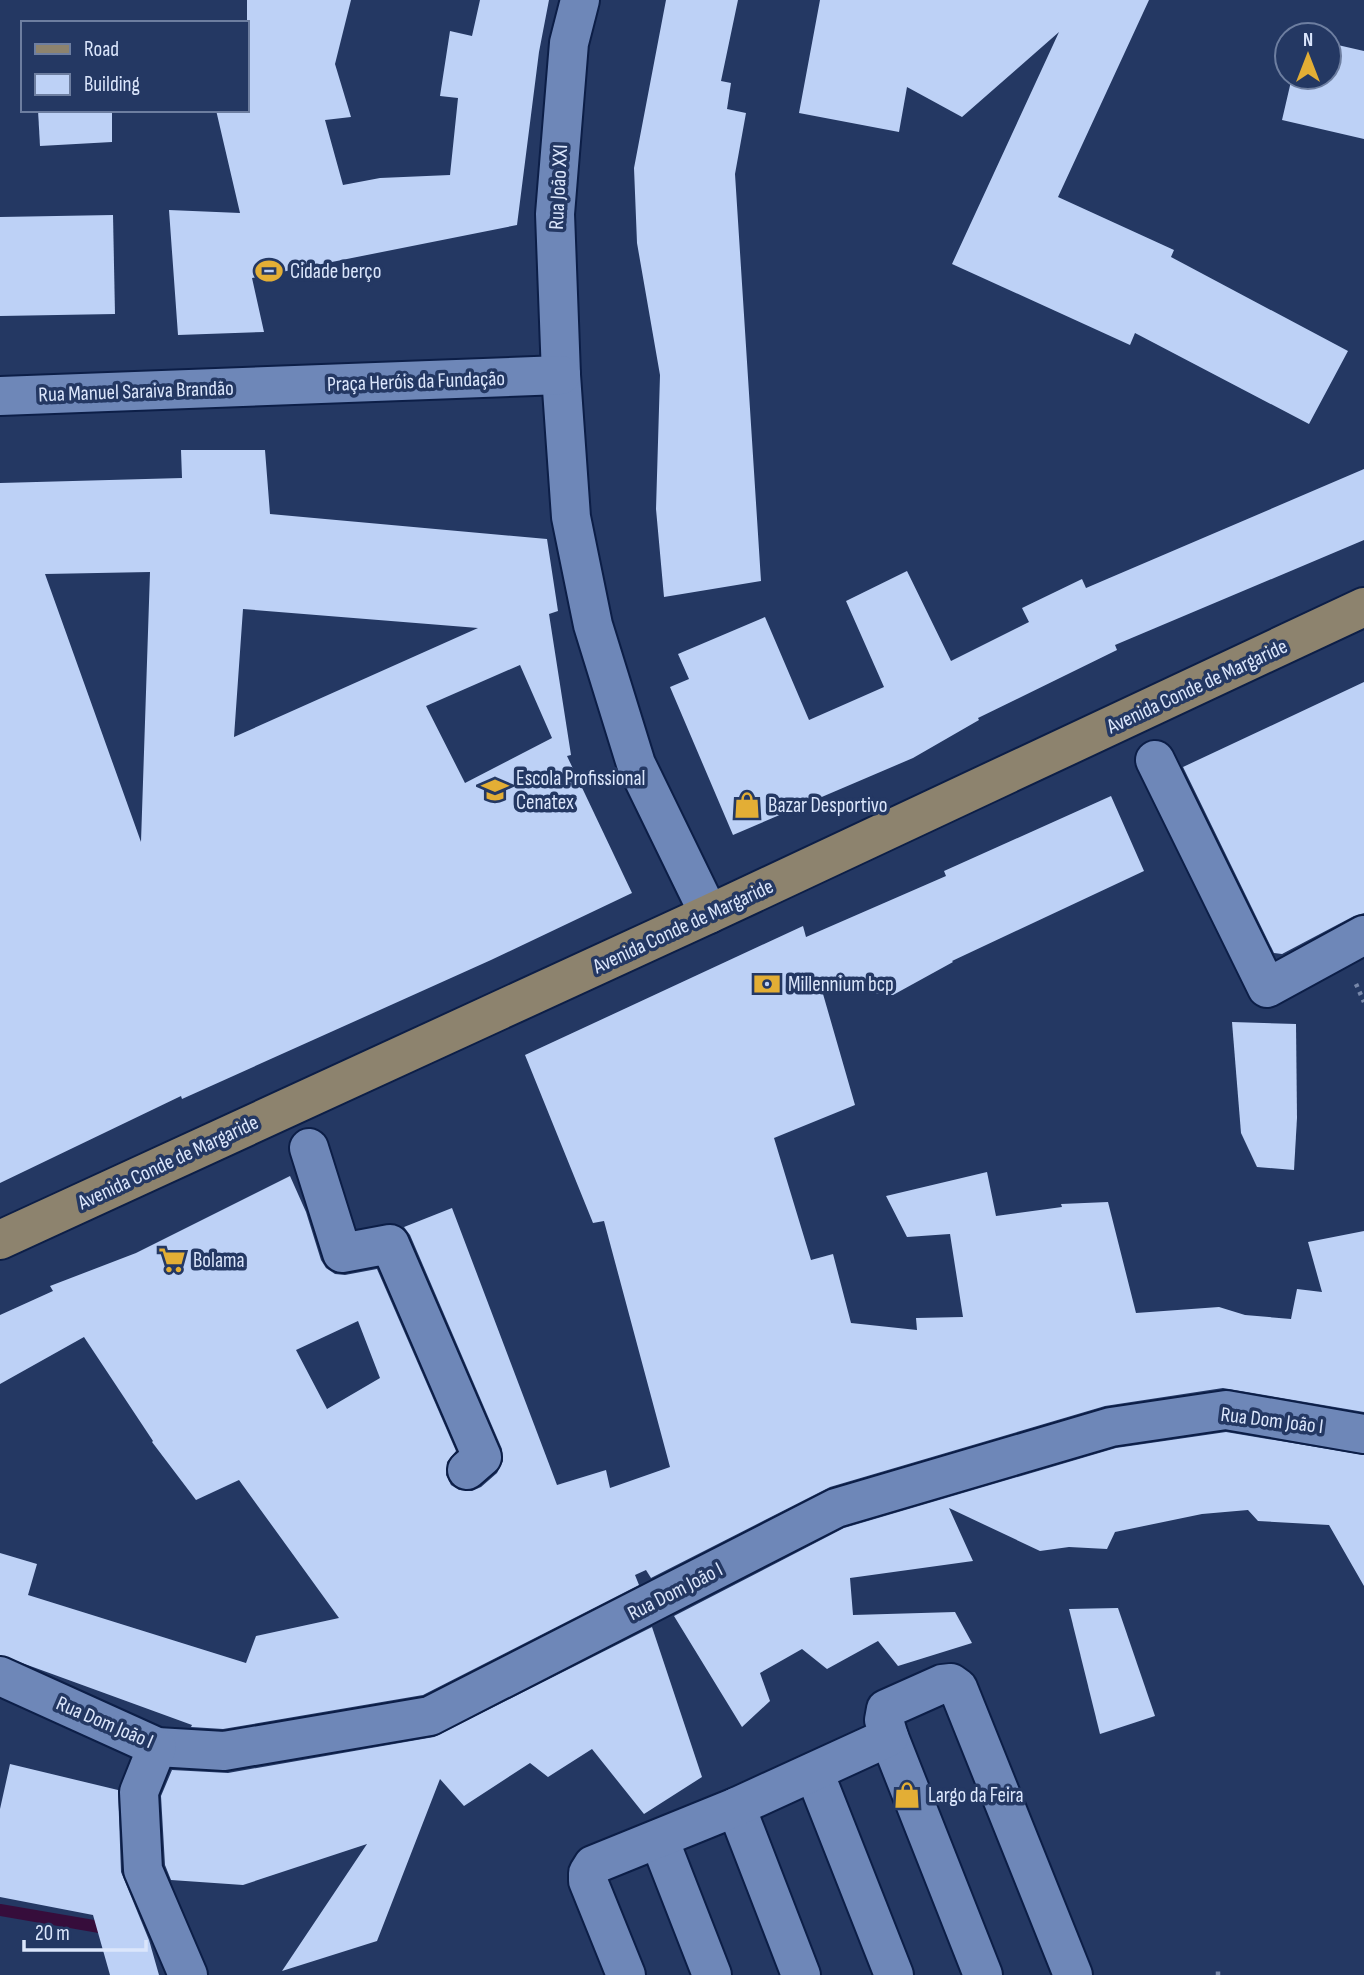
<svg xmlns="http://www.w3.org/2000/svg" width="1364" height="1975" font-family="'Sofia Sans Condensed',sans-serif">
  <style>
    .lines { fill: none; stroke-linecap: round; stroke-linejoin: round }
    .stream { stroke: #360d3b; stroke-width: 12 }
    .building { fill: #bdd1f6; fill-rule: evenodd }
    .minor-casing { stroke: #0c1e47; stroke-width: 42 }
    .major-casing { stroke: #0c1e47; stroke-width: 42 }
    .path { stroke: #7787a9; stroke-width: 4.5; stroke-dasharray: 3.5 5; stroke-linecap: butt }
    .minor { stroke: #6e87b8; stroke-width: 38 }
    .major { stroke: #8d836e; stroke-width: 38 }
    .labels { text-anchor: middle; stroke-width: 7; stroke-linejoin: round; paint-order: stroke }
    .street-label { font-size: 21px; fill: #dbe6fc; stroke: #243863 }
    .poi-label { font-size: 21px; fill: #dbe6fc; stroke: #243863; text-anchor: start }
  </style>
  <rect width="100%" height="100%" fill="#243863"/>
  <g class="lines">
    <path class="stream" d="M0 1910 111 1929"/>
  </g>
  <g class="building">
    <path d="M247 0H351L335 64 351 117 325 120 343 185 380 178 450 175 458 98 440 96 450 31 472 36 480 0H549L539 52 517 225 252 278 264 332 178 335 169 210 240 213 216 110H247Z"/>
    <path d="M666 0H738L721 81 731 83 727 109 746 113 735 174 761 581 664 597 656 509 660 375 637 243 634 168Z"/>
    <path d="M820 0H1149L1058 197 1174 250 1171 257 1348 351 1309 424 1135 333 1130 345 952 264 1059 32 962 117 907 87 899 132 799 113Z"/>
    <path d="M1329 43 1364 51V139L1282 120 1292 77H1329Z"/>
    <path d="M38 110H112V142L40 146Z"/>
    <path d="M113 215 115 314 0 316V217Z"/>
    <path d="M181 450H265L270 514 547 539 558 611 549 614 571 755 567 756 632 893 491 960 182 1099 181 1096 0 1183V483L182 478ZM150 572 141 842 45 574ZM243 609 478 628 234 737ZM520 665 552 738 465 783 426 706Z"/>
    <path d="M1364 469V540L1115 645 1117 650 978 718 979 720 913 758 733 835 670 687 689 679 678 654 765 617 809 720 884 687 846 601 907 571 951 661 1029 622 1022 608 1082 579 1086 588Z"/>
    <path d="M1364 682V913L1354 916 1282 954 1274 953 1183 767Z"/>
    <path d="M1111 796 1144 871 952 961 953 962 893 995 821 987 855 1105 774 1138 811 1260 833 1254 851 1323 917 1330 916 1318 963 1317 950 1234 907 1237 886 1196 987 1172 996 1216 1062 1207 1061 1204 1108 1202 1136 1313 1219 1307 1245 1315 1291 1319 1297 1289 1322 1292 1308 1242 1364 1231V1412L1223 1388 1105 1406 830 1487 651 1578 646 1570 635 1575 639 1585 423 1695 223 1729 191 1727 192 1725 0 1655V1553L37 1564 28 1595 246 1663 256 1636 339 1618 239 1480 196 1500 152 1442 153 1441 84 1337 0 1384V1315L53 1291 50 1286 136 1253 290 1176 306 1212 321 1260 326 1268 335 1274 345 1275 377 1269 456 1451 447 1462 446 1475 451 1485 459 1490 472 1491 481 1487 497 1473 503 1461 502 1449 410 1235 404 1227 452 1208 557 1485 606 1470 610 1488 670 1467 604 1221 593 1223 525 1055 803 926 806 937 946 876 944 871ZM358 1321 380 1378 327 1409 296 1350Z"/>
    <path d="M1232 1022 1296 1024 1297 1118 1294 1170 1257 1167 1241 1133Z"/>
    <path d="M1226 1432 1364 1455V1586L1329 1525 1258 1521 1248 1510 1202 1514 1115 1532 1107 1549 1069 1547 1040 1551 949 1508 973 1561 850 1578 853 1615 955 1612 972 1643 898 1666 878 1641 827 1669 802 1649 760 1673 770 1701 742 1727 674 1616 844 1528 1116 1448Z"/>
    <path d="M1118 1608 1155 1716 1100 1734 1069 1609Z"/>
    <path d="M652 1627 702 1777 644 1814 592 1749 548 1777 530 1763 464 1806 440 1779 377 1941 282 1971 367 1844 243 1885 171 1880 165 1865 161 1796 172 1770 228 1773 434 1737Z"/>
    <path d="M10 1764 118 1790 121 1872 149 1940 159 1975H110L93 1915 0 1897V1809Z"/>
  </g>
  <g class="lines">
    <defs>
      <g id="minor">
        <path d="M580 0 569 43 555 214 561 375 571 517 593 625 636 764 709 914"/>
        <path d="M0 396 561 375"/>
        <path d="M1155 760 1267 988 1364 935"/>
        <path d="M309 1148 342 1253 390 1244 482 1457 467 1470"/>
        <path d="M0 1676 157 1747 224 1751 430 1716 836 1508 1111 1427 1226 1410 1364 1434"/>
        <path d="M889 1737 983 1975"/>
        <path d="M157 1747 139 1792 143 1870 188 1975"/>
        <path d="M814 1772 894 1975"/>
        <path d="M736 1807 801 1975"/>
        <path d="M659 1839 712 1975"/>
        <path d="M626 1975 588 1881V1873L593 1865 736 1807 889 1737 884 1720 886 1709 942 1684 951 1683 958 1688 1073 1975"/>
      </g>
      <path id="major" d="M0 1240 709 914 1364 607"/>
    </defs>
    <use href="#minor" class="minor-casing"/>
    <use href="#major" class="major-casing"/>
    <g class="path">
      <path d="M1356 984 1364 1002"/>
      <path d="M1218 1975V1968"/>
    </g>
    <use href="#minor" class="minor"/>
    <use href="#major" class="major"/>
  </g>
  <defs>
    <symbol id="stadium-bare" viewBox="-9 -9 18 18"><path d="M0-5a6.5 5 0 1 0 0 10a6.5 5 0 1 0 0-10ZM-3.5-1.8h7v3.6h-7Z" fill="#e3ae35" stroke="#243863" stroke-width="2.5" paint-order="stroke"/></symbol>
    <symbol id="school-bare" viewBox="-9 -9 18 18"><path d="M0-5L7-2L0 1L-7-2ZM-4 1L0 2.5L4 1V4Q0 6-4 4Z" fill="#e3ae35" stroke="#243863" stroke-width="2.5" paint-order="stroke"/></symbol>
    <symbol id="shop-bare" viewBox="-9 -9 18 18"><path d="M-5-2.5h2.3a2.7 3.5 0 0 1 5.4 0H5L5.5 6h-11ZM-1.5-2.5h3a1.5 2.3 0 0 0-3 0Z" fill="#e3ae35" stroke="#243863" stroke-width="2.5" paint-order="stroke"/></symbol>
    <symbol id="bank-bare" viewBox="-9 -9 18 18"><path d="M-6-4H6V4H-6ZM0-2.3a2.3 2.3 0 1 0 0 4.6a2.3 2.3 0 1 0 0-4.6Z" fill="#e3ae35" stroke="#243863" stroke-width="2.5" paint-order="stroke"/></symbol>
    <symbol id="supermarket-bare" viewBox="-9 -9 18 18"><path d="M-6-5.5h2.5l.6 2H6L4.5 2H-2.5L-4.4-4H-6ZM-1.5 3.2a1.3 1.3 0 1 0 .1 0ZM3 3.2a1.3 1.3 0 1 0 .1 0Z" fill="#e3ae35" stroke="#243863" stroke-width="2.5" paint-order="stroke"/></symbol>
  </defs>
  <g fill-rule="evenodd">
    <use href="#stadium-bare" x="250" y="252" width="38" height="38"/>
    <use href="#school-bare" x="476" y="771" width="38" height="38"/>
    <use href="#shop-bare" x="728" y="786" width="38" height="38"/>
    <use href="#bank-bare" x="748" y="965" width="38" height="38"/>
    <use href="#supermarket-bare" x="153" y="1241" width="38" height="38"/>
    <use href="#shop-bare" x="888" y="1776" width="38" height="38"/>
  </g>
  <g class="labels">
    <g class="street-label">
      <text transform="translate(558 187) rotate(-87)" y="7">Rua João XXI</text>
      <text transform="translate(416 381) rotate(-2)" y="7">Praça Heróis da Fundação</text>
      <text transform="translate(136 391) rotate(-2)" y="7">Rua Manuel Saraiva Brandão</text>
      <text transform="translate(1197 686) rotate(-25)" y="7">Avenida Conde de Margaride</text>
      <text transform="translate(683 926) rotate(-25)" y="7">Avenida Conde de Margaride</text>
      <text transform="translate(168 1162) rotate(-25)" y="7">Avenida Conde de Margaride</text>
      <text transform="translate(1272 1420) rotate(7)" y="7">Rua Dom João I</text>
      <text transform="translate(675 1591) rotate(-27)" y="7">Rua Dom João I</text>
      <text transform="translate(105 1722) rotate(23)" y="7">Rua Dom João I</text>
    </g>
    <g class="poi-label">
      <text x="290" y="278">Cidade berço</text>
      <text x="516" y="785">Escola Profissional<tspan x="516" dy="24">Cenatex</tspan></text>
      <text x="768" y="812">Bazar Desportivo</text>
      <text x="788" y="991">Millennium bcp</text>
      <text x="193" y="1267">Bolama</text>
      <text x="928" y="1802">Largo da Feira</text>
    </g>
  </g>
  <rect x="21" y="21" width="228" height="91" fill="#243863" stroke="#6d7ea0" stroke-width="2"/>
  <rect x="35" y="44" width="35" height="10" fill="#8d836e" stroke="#6d7ea0" stroke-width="2"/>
  <text x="84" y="56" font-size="21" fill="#dbe6fc">Road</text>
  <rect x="35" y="74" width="35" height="21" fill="#bdd1f6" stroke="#6d7ea0" stroke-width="2"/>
  <text x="84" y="91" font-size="21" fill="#dbe6fc">Building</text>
  <g transform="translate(1308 56)"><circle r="33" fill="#243863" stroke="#6d7ea0" stroke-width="2"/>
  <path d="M0-5L12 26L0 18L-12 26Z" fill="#e3ae35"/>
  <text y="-10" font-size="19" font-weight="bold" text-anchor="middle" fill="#dbe6fc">N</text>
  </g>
  <path d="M24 1940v10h122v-10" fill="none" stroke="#dbe6fc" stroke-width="3.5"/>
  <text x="35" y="1940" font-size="21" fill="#dbe6fc" stroke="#243863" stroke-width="5" paint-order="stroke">20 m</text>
</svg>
